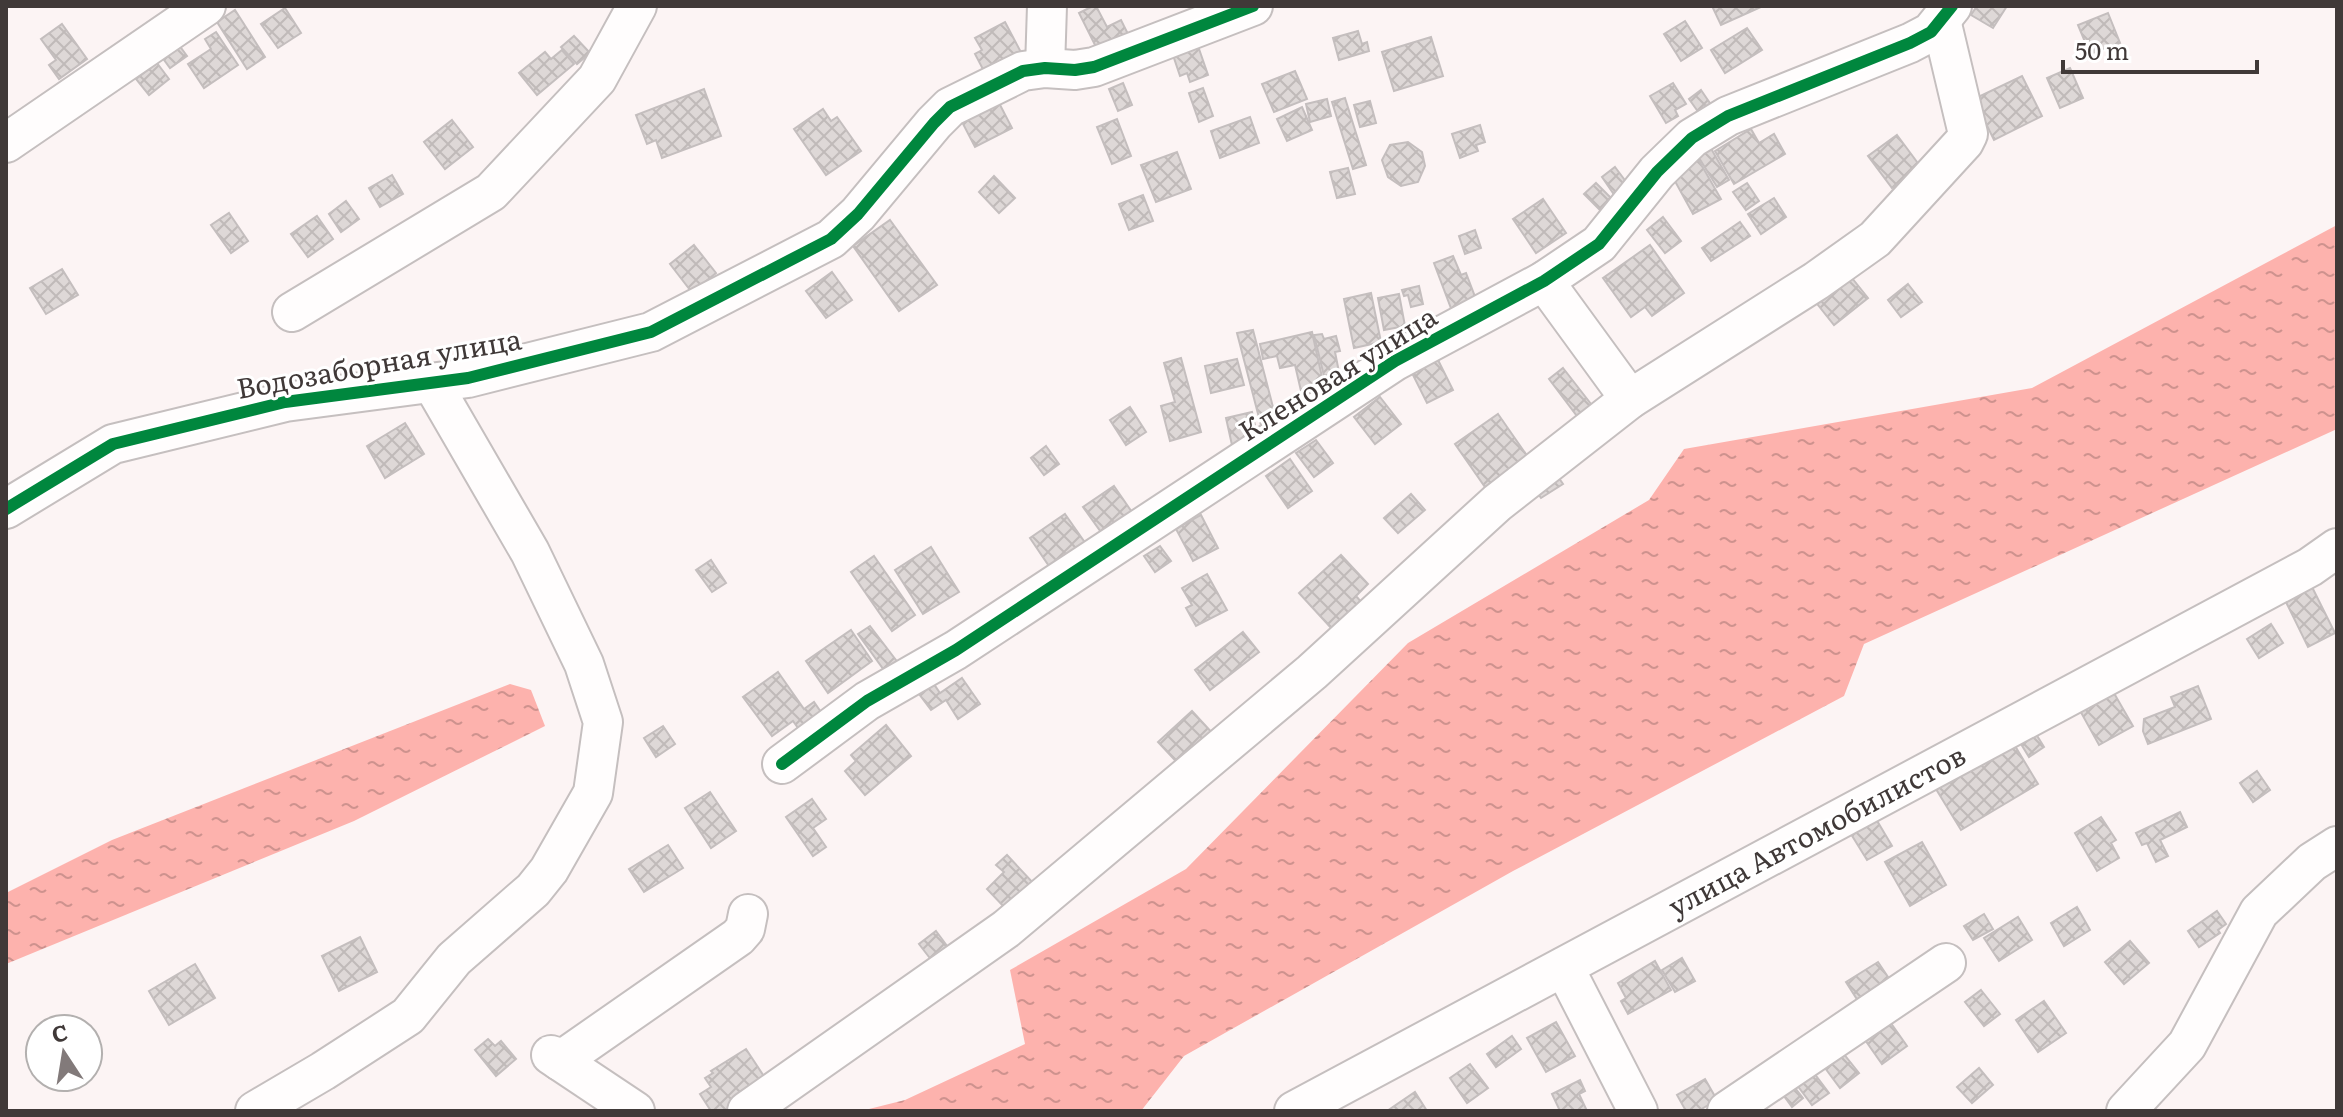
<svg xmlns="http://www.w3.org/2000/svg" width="2343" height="1117" font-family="Literata,serif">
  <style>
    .water { fill: url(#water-ripples) }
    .building { fill: url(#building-cross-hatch); stroke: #c4bebe; stroke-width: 2 }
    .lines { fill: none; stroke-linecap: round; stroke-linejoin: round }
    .minor-casing { stroke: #c5bfbf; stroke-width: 42 }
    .minor { stroke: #fffdfd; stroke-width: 38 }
    .cycleway-casing { stroke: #fff; stroke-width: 17 }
    .cycleway { stroke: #00873e; stroke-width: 12 }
    .labels { text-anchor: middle; stroke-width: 6; stroke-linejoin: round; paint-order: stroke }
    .street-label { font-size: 28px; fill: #403938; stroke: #fff }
  </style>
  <defs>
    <pattern id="water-ripples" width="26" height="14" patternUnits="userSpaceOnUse" patternTransform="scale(2)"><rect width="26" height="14" fill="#fdb2ad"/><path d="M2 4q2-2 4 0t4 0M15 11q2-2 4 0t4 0" fill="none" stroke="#ce928e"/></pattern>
    <pattern id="building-cross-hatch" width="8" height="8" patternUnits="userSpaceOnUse" patternTransform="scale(2)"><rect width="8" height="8" fill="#ded8d7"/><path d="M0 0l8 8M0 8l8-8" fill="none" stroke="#c0bab9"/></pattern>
  </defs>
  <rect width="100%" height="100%" fill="#fcf4f4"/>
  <g class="water">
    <path d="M2337 225V429L1864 644 1844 696 1513 871 1184 1056 1141 1111H861L905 1100 1025 1044 1010 970 1186 869 1408 643 1649 500 1684 449 2032 388Z"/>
    <path d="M510 684 531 690 545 726 354 821 6 964V893L112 840Z"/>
  </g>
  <g class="building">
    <path d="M1093 6H1096L1107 27 1121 20 1128 34 1097 49 1079 13Z"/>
    <path d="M1712 6H1763L1721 25Z"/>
    <path d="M1977 6H2007L1993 28 1971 15Z"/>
    <path d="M285 8 301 33 278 48 261 24Z"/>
    <path d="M235 10 265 57 247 69 217 22Z"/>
    <path d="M2108 13 2120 43 2090 54 2078 25Z"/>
    <path d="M1685 21 1702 48 1681 61 1664 34Z"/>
    <path d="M1005 22 1024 58 987 77 975 54 982 50 975 38Z"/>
    <path d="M62 24 87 59 59 79 49 65 56 60 41 39Z"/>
    <path d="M1747 28 1762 50 1725 73 1711 50Z"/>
    <path d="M1358 31 1362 44 1367 42 1369 51 1339 60 1333 38Z"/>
    <path d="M216 32 238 65 204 88 188 64 211 49 205 39Z"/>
    <path d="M574 36 590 53 577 64 561 47Z"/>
    <path d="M1431 37 1443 76 1394 91 1382 52Z"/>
    <path d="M176 41 187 56 170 68 159 53Z"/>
    <path d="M1198 46 1208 75 1190 82 1187 73 1180 76 1173 55Z"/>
    <path d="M562 50 574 64 537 95 519 73 545 52 551 59Z"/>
    <path d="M157 63 169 79 149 95 136 79Z"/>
    <path d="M2070 68 2083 98 2060 108 2047 78Z"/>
    <path d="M1295 71 1307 99 1274 112 1262 84Z"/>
    <path d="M2022 76 2042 116 1994 140 1974 99Z"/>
    <path d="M1123 83 1132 105 1118 111 1109 89Z"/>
    <path d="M1673 83 1686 104 1675 110 1678 116 1666 123 1650 96Z"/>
    <path d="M1203 88 1213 116 1199 122 1189 93Z"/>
    <path d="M704 89 721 136 662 158 656 140 647 144 636 115Z"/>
    <path d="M1701 90 1716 112 1704 120 1689 99Z"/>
    <path d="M1345 98 1366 165 1353 169 1332 102Z"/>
    <path d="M1327 99 1331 116 1310 122 1306 104Z"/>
    <path d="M998 101 1012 128 975 147 961 120Z"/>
    <path d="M1370 101 1376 123 1360 127 1354 105Z"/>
    <path d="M1302 107 1312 130 1287 141 1277 119Z"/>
    <path d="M823 109 831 121 837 117 861 151 826 175 794 129Z"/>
    <path d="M1250 117 1259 143 1220 158 1211 131Z"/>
    <path d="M1117 119 1131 156 1112 164 1097 127Z"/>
    <path d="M452 120 473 147 445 169 424 142Z"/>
    <path d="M1480 125 1485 142 1476 145 1478 151 1460 158 1452 134Z"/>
    <path d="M1751 129 1759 143 1774 134 1785 154 1734 184 1715 151Z"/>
    <path d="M1897 135 1920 166 1892 188 1868 156Z"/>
    <path d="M1408 142 1422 152 1425 166 1418 182 1401 186 1388 177 1382 160 1390 145Z"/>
    <path d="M1709 145 1729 180 1717 187 1696 153Z"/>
    <path d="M1177 152 1191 189 1156 202 1141 165Z"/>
    <path d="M1698 159 1721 199 1693 214 1671 174Z"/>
    <path d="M1615 167 1627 183 1613 193 1602 177Z"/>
    <path d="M1348 168 1355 194 1337 198 1330 172Z"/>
    <path d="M392 175 403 194 380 207 369 188Z"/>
    <path d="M994 176 1015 198 999 213 979 192Z"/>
    <path d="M1596 183 1614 201 1602 212 1584 194Z"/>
    <path d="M1747 183 1759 201 1746 210 1733 192Z"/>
    <path d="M1143 195 1153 221 1129 230 1119 204Z"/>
    <path d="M1774 198 1786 217 1761 234 1748 214Z"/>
    <path d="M1543 199 1566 233 1536 253 1513 219Z"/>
    <path d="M346 201 359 219 341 232 329 214Z"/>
    <path d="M229 213 248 241 231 253 211 225Z"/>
    <path d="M317 216 333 239 308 257 291 234Z"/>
    <path d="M1663 217 1681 241 1665 253 1647 230Z"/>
    <path d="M890 220 937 285 899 311 853 246Z"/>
    <path d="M1740 222 1750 236 1711 261 1702 248Z"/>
    <path d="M1475 230 1481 248 1465 254 1459 236Z"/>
    <path d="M694 245 716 273 705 282 707 285 694 295 670 264Z"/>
    <path d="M1650 245 1684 293 1652 316 1645 307 1631 317 1603 278Z"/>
    <path d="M1453 256 1461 275 1466 273 1477 302 1452 311 1434 263Z"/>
    <path d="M62 269 78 295 46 314 30 288Z"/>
    <path d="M832 272 852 300 826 318 806 291Z"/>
    <path d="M1848 273 1868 298 1834 325 1814 300Z"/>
    <path d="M1908 284 1922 302 1901 317 1888 300Z"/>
    <path d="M1419 286 1423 304 1411 307 1408 295 1404 296 1402 290Z"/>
    <path d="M1371 293 1381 342 1354 348 1344 299Z"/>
    <path d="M1399 294 1405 326 1384 330 1378 298Z"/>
    <path d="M1253 330 1274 411 1282 409 1287 427 1263 433 1237 333Z"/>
    <path d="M1312 332 1324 386 1301 391 1295 365 1280 368 1277 356 1263 359 1260 344Z"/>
    <path d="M1322 334 1324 339 1336 336 1340 351 1335 352 1339 372 1324 376 1314 335Z"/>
    <path d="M1436 356 1453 390 1427 403 1410 369Z"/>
    <path d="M1181 358 1201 432 1170 441 1161 406 1175 402 1164 363Z"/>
    <path d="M1237 359 1244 385 1211 393 1205 366Z"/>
    <path d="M1563 368 1598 413 1583 424 1549 379Z"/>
    <path d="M1380 397 1401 424 1375 444 1354 417Z"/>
    <path d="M1130 407 1146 432 1126 445 1110 420Z"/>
    <path d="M1252 412 1258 439 1232 445 1226 418Z"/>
    <path d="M1498 414 1528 457 1485 487 1455 444Z"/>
    <path d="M405 423 424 454 385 478 367 446Z"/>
    <path d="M1316 440 1333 463 1314 477 1296 453Z"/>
    <path d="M1046 446 1059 464 1044 475 1031 458Z"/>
    <path d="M1290 459 1312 491 1288 508 1266 476Z"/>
    <path d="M1554 471 1563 484 1541 498 1533 486Z"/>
    <path d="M1114 486 1136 518 1106 539 1083 507Z"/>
    <path d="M1411 494 1425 510 1398 533 1384 518Z"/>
    <path d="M1065 514 1086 544 1051 569 1030 538Z"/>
    <path d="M1201 515 1218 548 1193 561 1176 529Z"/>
    <path d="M1160 546 1171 561 1155 572 1144 556Z"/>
    <path d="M931 547 959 592 923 614 895 570Z"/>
    <path d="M1341 555 1368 584 1356 596 1362 603 1333 630 1299 593Z"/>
    <path d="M874 556 915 615 892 631 851 572Z"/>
    <path d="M711 560 726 583 712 592 696 570Z"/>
    <path d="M1207 574 1227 610 1196 626 1186 608 1192 605 1182 588Z"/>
    <path d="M2311 585 2335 633 2308 647 2284 598Z"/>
    <path d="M2271 624 2283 643 2259 658 2247 639Z"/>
    <path d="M870 626 902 668 889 677 858 634Z"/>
    <path d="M851 630 872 661 828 693 806 661Z"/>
    <path d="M1243 632 1259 652 1210 690 1195 670Z"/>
    <path d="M778 672 804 709 814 702 825 718 803 735 793 721 772 736 743 697Z"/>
    <path d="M962 678 980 704 958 719 946 700 931 710 916 690 931 680 940 693Z"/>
    <path d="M2198 686 2211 719 2148 744 2143 731 2144 719 2175 707 2171 697Z"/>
    <path d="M2111 688 2133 726 2099 745 2078 707Z"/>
    <path d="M1192 711 1216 737 1186 772 1158 742Z"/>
    <path d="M886 725 911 756 865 795 845 771 856 761 851 755Z"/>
    <path d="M663 726 675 744 656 757 644 738Z"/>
    <path d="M2036 734 2044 747 2029 757 2021 744Z"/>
    <path d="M2009 736 2038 784 1961 830 1936 789 1992 756Z"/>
    <path d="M2257 771 2270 790 2253 802 2240 783Z"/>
    <path d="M710 792 736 831 711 848 685 808Z"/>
    <path d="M812 799 826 819 813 828 826 847 813 856 786 817Z"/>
    <path d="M2180 812 2187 827 2160 840 2168 856 2156 862 2147 843 2142 845 2136 833Z"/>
    <path d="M2101 817 2116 840 2111 843 2119 858 2097 871 2075 833Z"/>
    <path d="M1876 819 1892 846 1867 860 1851 834Z"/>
    <path d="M1922 842 1946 885 1910 906 1885 862Z"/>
    <path d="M668 845 683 868 644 892 629 869Z"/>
    <path d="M1007 855 1035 885 1008 911 987 889 1004 872 996 865Z"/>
    <path d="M2077 907 2090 930 2064 946 2051 923Z"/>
    <path d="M2217 911 2226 924 2218 930 2220 933 2199 947 2188 931Z"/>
    <path d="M1984 914 1993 929 1973 940 1964 926Z"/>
    <path d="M2018 917 2032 940 1999 961 1984 938Z"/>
    <path d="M936 931 956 958 939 970 919 944Z"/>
    <path d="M360 937 377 972 339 991 322 956Z"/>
    <path d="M2130 941 2149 963 2124 984 2105 962Z"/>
    <path d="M1682 958 1695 981 1675 992 1662 970Z"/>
    <path d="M1655 961 1671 990 1628 1014 1621 1001 1626 998 1618 983Z"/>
    <path d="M1878 962 1892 983 1860 1004 1846 982Z"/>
    <path d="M195 964 215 998 169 1025 149 991Z"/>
    <path d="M1981 990 2000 1014 1984 1026 1965 1002Z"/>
    <path d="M2044 1001 2066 1033 2038 1052 2016 1020Z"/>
    <path d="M1888 1019 1907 1046 1882 1064 1863 1037Z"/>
    <path d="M1556 1022 1575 1056 1546 1072 1527 1038Z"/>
    <path d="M1512 1036 1521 1049 1496 1067 1487 1054Z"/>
    <path d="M488 1039 495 1046 501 1041 516 1059 496 1076 475 1050Z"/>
    <path d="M746 1049 769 1084 727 1111H711L700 1094 711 1087 705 1078 713 1073 711 1071Z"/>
    <path d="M1843 1053 1859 1073 1840 1088 1825 1068Z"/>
    <path d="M1470 1064 1488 1088 1467 1103 1450 1078Z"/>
    <path d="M1979 1068 1993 1085 1972 1103 1957 1087Z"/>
    <path d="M1811 1069 1829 1093 1812 1105 1794 1081Z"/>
    <path d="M1705 1079 1717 1100 1698 1111H1686L1677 1095Z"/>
    <path d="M1580 1080 1585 1091 1579 1094 1587 1111H1560L1552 1094Z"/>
    <path d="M1792 1084 1803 1098 1792 1107 1781 1092Z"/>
    <path d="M1415 1092 1427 1111H1387Z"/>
  </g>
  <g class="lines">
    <defs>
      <g id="minor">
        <path d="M1045 68 1047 6"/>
        <path d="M6 143 206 6"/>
        <path d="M1544 281 1630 399"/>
        <path d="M292 312 491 192 597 79 637 6"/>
        <path d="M6 509 113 444 285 402 468 378 651 332 831 239 858 214 934 123 950 107 1023 71 1045 68 1075 70 1094 67 1253 6"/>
        <path d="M782 764 867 701 956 650 1395 361 1544 281 1599 244 1657 172 1692 138 1728 116 1910 43 1931 32 1952 6"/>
        <path d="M1564 967 1638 1111"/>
        <path d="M551 1055 635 1111"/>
        <path d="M560 1061 738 937 745 929 748 914"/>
        <path d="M255 1111 323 1071 408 1016 454 959 533 890 549 870 593 793 603 722 584 664 530 552 432 383"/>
        <path d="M747 1111 1006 929 1312 672 1497 503 1630 399 1816 281 1875 239 1964 142 1968 134 1941 20"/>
        <path d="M1294 1111 2310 567 2337 548"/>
        <path d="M1727 1111 1946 963"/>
        <path d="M2126 1111 2187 1045 2259 912 2312 862 2337 846"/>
      </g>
    </defs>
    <use href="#minor" class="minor-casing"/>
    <use href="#minor" class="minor"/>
    <defs>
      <g id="cycleway">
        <path d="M6 509 113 444 285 402 468 378 651 332 831 239 858 214 934 123 950 107 1023 71 1045 68 1075 70 1094 67 1253 6"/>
        <path d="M782 764 867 701 956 650 1395 361 1544 281 1599 244 1657 172 1692 138 1728 116 1910 43 1931 32 1952 6"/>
      </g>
    </defs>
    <use href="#cycleway" class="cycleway-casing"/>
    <use href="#cycleway" class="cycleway"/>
  </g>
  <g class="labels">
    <g class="street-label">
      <text transform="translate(379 364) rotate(-10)" y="10">Водозаборная улица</text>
      <text transform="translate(1338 374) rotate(-32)" y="10">Кленовая улица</text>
      <text transform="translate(1817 831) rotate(-28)" y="10">улица Автомобилистов</text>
    </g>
  </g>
  <rect width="2343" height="1117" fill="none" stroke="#403938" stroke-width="16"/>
  <g transform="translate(64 1053) rotate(348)"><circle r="38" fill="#ffffff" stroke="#b3b0af" stroke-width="2"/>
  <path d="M0-6L14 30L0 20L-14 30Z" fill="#827a7a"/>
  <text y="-12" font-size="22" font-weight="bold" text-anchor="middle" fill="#403938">С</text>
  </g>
  <path d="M2063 60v12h194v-12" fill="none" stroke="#403938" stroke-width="4"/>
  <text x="2075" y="60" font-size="24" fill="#403938" stroke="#ffffff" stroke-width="6" paint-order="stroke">50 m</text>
</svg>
